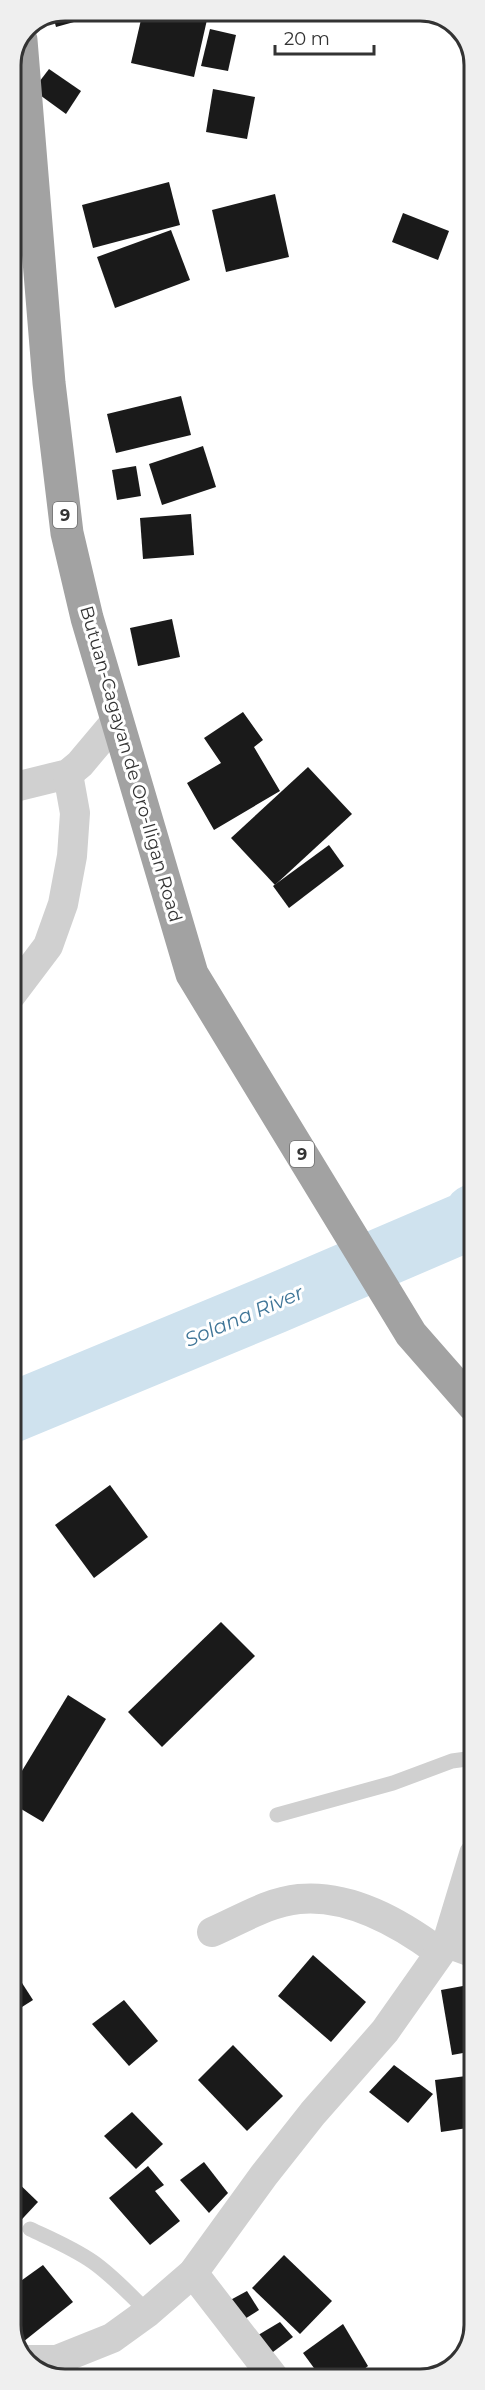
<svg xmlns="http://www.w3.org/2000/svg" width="485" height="2390" font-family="Montserrat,sans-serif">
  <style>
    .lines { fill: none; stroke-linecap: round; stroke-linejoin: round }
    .river { stroke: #cfe2ee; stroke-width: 60 }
    .building { fill: #1a1a1a }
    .service { stroke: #d0d0d0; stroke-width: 15 }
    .minor { stroke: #d0d0d0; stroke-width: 30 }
    .trunk { stroke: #a2a2a2; stroke-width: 33 }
    .labels { text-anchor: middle; stroke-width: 6; stroke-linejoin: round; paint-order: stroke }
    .shield { fill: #fff; stroke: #707070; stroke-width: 1.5 }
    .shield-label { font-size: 16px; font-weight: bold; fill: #333 }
    .street-label { font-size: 18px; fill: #333; stroke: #fff }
    .water-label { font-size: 20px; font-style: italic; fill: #3f7597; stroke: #fff }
    .rim { fill: none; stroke: #333; stroke-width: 3 }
  </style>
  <rect width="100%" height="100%" fill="#fff"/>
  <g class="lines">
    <path class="river" d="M11 1413 274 1304 470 1220 474 1214"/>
  </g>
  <g class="building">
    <path d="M65 10 71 11 74 22 56 27 53 16Z"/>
    <path d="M143 11H209L194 77 131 63Z"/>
    <path d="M210 29 236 35 228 71 201 66Z"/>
    <path d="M49 69 81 91 66 114 33 90Z"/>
    <path d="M213 89 255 97 247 139 206 132Z"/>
    <path d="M169 182 180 225 93 248 82 205Z"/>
    <path d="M275 194 289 257 226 272 212 210Z"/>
    <path d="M403 213 449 231 438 260 392 242Z"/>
    <path d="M171 230 190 280 115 308 97 257Z"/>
    <path d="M181 396 191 435 116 453 107 414Z"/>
    <path d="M203 446 216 487 162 505 149 464Z"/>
    <path d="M136 466 141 496 117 500 112 470Z"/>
    <path d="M191 514 194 555 143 559 140 518Z"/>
    <path d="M172 619 180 657 138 666 130 628Z"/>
    <path d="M243 712 263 740 254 747 280 791 214 830 187 783 221 763 204 738Z"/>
    <path d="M308 767 352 814 275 885 231 838Z"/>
    <path d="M329 845 344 866 289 908 273 886Z"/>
    <path d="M110 1485 148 1537 94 1578 55 1525Z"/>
    <path d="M221 1622 255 1656 162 1747 128 1712Z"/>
    <path d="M68 1695 106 1719 43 1822 11 1803V1789Z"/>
    <path d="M313 1955 366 2002 331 2042 278 1996Z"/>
    <path d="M13 1969 33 2000 11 2014V1970Z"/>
    <path d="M474 1984V2051L452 2055 441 1990Z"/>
    <path d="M124 2000 158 2041 129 2066 92 2024Z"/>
    <path d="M233 2045 283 2096 247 2131 198 2080Z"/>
    <path d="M394 2065 433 2094 408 2123 369 2092Z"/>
    <path d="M474 2075V2127L441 2132 435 2080Z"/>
    <path d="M132 2112 163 2144 136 2169 104 2136Z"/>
    <path d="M204 2162 228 2193 209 2213 180 2180Z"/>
    <path d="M148 2166 164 2185 155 2191 180 2221 150 2245 109 2198Z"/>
    <path d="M11 2176 38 2202 11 2231Z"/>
    <path d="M284 2255 332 2301 300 2334 252 2288Z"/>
    <path d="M43 2265 73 2302 23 2342 11 2326V2288Z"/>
    <path d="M247 2291 259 2310 235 2325 223 2304Z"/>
    <path d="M280 2322 293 2337 265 2358 250 2340Z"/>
    <path d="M343 2324 368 2366 352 2379H322L303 2353Z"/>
  </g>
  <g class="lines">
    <g class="service">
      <path d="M277 1815 393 1783 452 1761 474 1758"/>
      <path d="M30 2229C51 2239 73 2248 93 2262 113 2276 130 2295 148 2312"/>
    </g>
    <g class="minor">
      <path d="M11 788 68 774 80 764 117 720"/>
      <path d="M11 995 48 946 63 904 72 856 75 813 68 774"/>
      <path d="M212 1932C240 1920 268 1902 299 1899 350 1894 400 1923 439 1952"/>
      <path d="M447 1943 474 1953"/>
      <path d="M193 2273 275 2379"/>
      <path d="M25 2360H57L112 2338 148 2312 193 2273 264 2175 313 2113 385 2031 447 1943 474 1854"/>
    </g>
    <path class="trunk" d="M21 40 49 383 67 533 87 618 192 974 411 1334 474 1406"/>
  </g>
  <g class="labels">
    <g class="shield">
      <rect x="53" y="502" width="24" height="26" rx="4.5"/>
      <rect x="290" y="1141" width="24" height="26" rx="4.5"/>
    </g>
    <g class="shield-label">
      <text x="65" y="521">9</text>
      <text x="302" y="1160">9</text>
    </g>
    <g class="street-label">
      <text transform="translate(131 764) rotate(74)" y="6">Butuan-Cagayan de Oro-Iligan Road</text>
    </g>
    <g class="water-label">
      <text transform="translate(244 1316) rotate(-23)" y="7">Solana River</text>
    </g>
  </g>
  <path d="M0 0H485V2390H0ZM65 21H420A44 44 0 0 1 464 65V2325A44 44 0 0 1 420 2369H65A44 44 0 0 1 21 2325V65A44 44 0 0 1 65 21Z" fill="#efefef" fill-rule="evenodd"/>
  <path class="rim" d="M65 21H420A44 44 0 0 1 464 65V2325A44 44 0 0 1 420 2369H65A44 44 0 0 1 21 2325V65A44 44 0 0 1 65 21Z"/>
  <path d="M275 45v9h99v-9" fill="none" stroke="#333333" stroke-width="3"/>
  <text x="284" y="45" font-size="18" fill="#333333" stroke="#ffffff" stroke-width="4.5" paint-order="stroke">20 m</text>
</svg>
